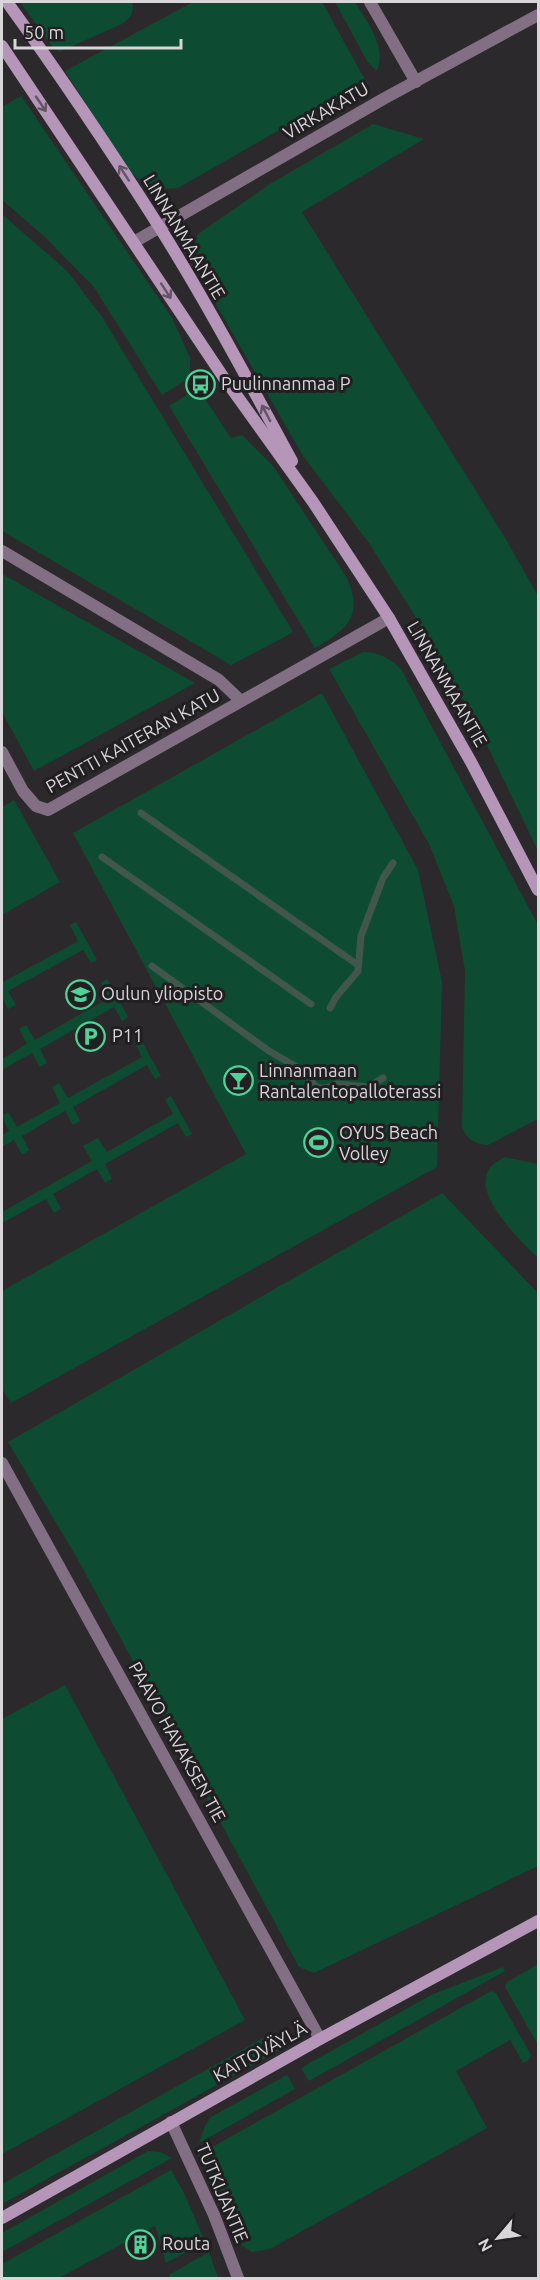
<svg xmlns="http://www.w3.org/2000/svg" width="540" height="2280" font-family="Ubuntu,sans-serif">
  <style>
    .green { fill: #0d4c33 }
    .lines { fill: none; stroke-linecap: round; stroke-linejoin: round }
    .stream { stroke: #41564c; stroke-width: 7 }
    .street { stroke: #826f84; stroke-width: 12 }
    .secondary { stroke: #b596b8; stroke-width: 12 }
    .oneway { stroke: #645566 }
    .labels { text-anchor: middle; stroke-width: 6; stroke-linejoin: round; paint-order: stroke }
    .street-label { font-size: 18px; fill: #d8d6d8; stroke: #221f22 }
    .poi-label { font-size: 18px; fill: #d8d6d8; stroke: #221f22; text-anchor: start }
  </style>
  <rect width="100%" height="100%" fill="#2b292c"/>
  <g class="green">
    <path d="M20 2H132C135 12 130 18 122 24L59 52 52 46Z"/>
    <path d="M193 2H322L364 78 363 82 178 188C158 190 143 186 129 170L65 71Z"/>
    <path d="M335 2H355C367 22 387 46 377 71L367 61Z"/>
    <path d="M21 96 172 318 190 358V377L162 395 94 287 44 236 2 200V107Z"/>
    <path d="M373 124 424 139 302 212 504 536 538 596V851L474 718 420 624 369 543 303 456 190 259 198 234 270 184Z"/>
    <path d="M2 214 68 272 102 317 292 630V633L231 665 2 531Z"/>
    <path d="M198 388 231 438 242 435 273 466 347 578C364 616 346 630 315 648L169 406Z"/>
    <path d="M2 574 195 683 34 771 2 712Z"/>
    <path d="M363 652C379 652 389 658 401 669L538 925V1119L488 1145C475 1144 467 1140 462 1127L465 971 454 906 429 844 329 669Z"/>
    <path d="M322 693 418 870 442 982 437 1167 11 1403 2 1389V1291L246 1154 73 833Z"/>
    <path d="M14 800 60 882 2 915V807Z"/>
    <path d="M76 922 97 960 91 963 83 950 8 991 16 1005 8 1009 2 997V980L3 982 78 941 70 925Z"/>
    <path d="M107 979 128 1017 122 1021 114 1007 40 1049 47 1063 40 1067 32 1053 2 1070V1059L27 1044 19 1029 26 1025 35 1040 109 998 101 983Z"/>
    <path d="M140 1038 161 1076 155 1079 147 1065 73 1107 80 1121 73 1125 65 1111 22 1136 29 1150 22 1155 14 1140 2 1147V1135L9 1131 2 1116 8 1112 17 1127 60 1103 52 1087 59 1083 68 1098 142 1057 134 1041Z"/>
    <path d="M171 1096 192 1134 186 1137 178 1123 105 1164 112 1179 105 1183 97 1169 53 1194 61 1209 54 1213 46 1199 2 1223V1212L92 1161 83 1146 98 1138 107 1152 173 1114 165 1099Z"/>
    <path d="M505 1157 538 1164V1258C522 1243 480 1201 486 1177 488 1166 496 1162 505 1157Z"/>
    <path d="M442 1193 538 1293V1866L314 1973 299 1967 77 1558 8 1442Z"/>
    <path d="M65 1685 245 2020 2 2154V1719Z"/>
    <path d="M538 1964V2045L505 1987 507 1982Z"/>
    <path d="M503 1967 505 1971 309 2081 301 2068 431 1995Z"/>
    <path d="M491 1991 496 1993 531 2055 529 2060 523 2063 510 2040 456 2071 487 2128 270 2249 252 2252 237 2242 198 2155Z"/>
    <path d="M263 2038 272 2039 278 2051 2 2204V2184Z"/>
    <path d="M287 2075 295 2089 199 2143 205 2126 211 2117Z"/>
    <path d="M148 2151 160 2152 172 2158 2 2252V2233Z"/>
    <path d="M171 2170 184 2193 205 2242 166 2263 155 2226 59 2278H2V2264Z"/>
    <path d="M209 2252 218 2278H170L169 2275Z"/>
  </g>
  <g class="lines">
    <g class="stream">
      <path d="M141 813 358 965"/>
      <path d="M102 857 311 1004"/>
      <path d="M152 966 269 1051 302 1070 315 1086 319 1088H326L337 1084 368 1087 383 1078"/>
      <path d="M330 1008 336 997 358 971 361 936 383 878 393 863"/>
    </g>
    <g class="street">
      <path d="M370 2 416 82"/>
      <path d="M134 242 385 98 538 15"/>
      <path d="M2 551 219 680 241 701"/>
      <path d="M2 752 23 791 36 806 48 810 389 618"/>
      <path d="M2 1463 320 2039"/>
      <path d="M171 2122 214 2215 238 2278"/>
    </g>
    <g class="secondary">
      <path d="M7 2C60 75 111 151 160 228 207 303 249 382 292 461"/>
      <path d="M2 46 224 378 313 502 389 618 471 762 538 890"/>
      <path d="M2 2218 320 2039 538 1921"/>
    </g>
  </g>
  <defs><path id="oneway-shaft" d="M-6 0H5M1.5-3L5.5 0L1.5 3" fill="none" stroke-width="1.6" stroke-linecap="round" stroke-linejoin="round" transform="scale(1.5)"/></defs>
  <g class="oneway">
    <use href="#oneway-shaft" transform="translate(41 104) rotate(56)"/>
    <use href="#oneway-shaft" transform="translate(124 173) rotate(-123)"/>
    <use href="#oneway-shaft" transform="translate(166 291) rotate(57)"/>
    <use href="#oneway-shaft" transform="translate(266 413) rotate(-118)"/>
  </g>
  <defs>
    <symbol id="bus-ring" viewBox="-11 -11 22 22"><circle r="9.5" fill="#221f22" stroke="#4ed399" stroke-width="1.5"/><path d="M-5-6H5V4H4V6H2V4H-2V6H-4V4H-5ZM-3.5-4V0h7V-4ZM-3.5 1.2v1.5H-2V1.2ZM2 1.2v1.5H3.5V1.2Z" fill="#4ed399"/></symbol>
    <symbol id="university-ring" viewBox="-11 -11 22 22"><circle r="9.5" fill="#221f22" stroke="#4ed399" stroke-width="1.5"/><path d="M0-5L7-2L0 1L-7-2ZM-4 1L0 2.5L4 1V4Q0 6-4 4Z" fill="#4ed399"/></symbol>
    <symbol id="parking-ring" viewBox="-11 -11 22 22"><circle r="9.5" fill="#221f22" stroke="#4ed399" stroke-width="1.5"/><path d="M-3.5-5.5H1a3.5 3.5 0 0 1 0 7H-1V5.5H-3.5ZM-1-3.4V-.6H.8a1.4 1.4 0 0 0 0-2.8Z" fill="#4ed399"/></symbol>
    <symbol id="bar-ring" viewBox="-11 -11 22 22"><circle r="9.5" fill="#221f22" stroke="#4ed399" stroke-width="1.5"/><path d="M-6-5H6L.8 .8V4.5H3.5V6h-7V4.5H-.8V.8Z" fill="#4ed399"/></symbol>
    <symbol id="stadium-ring" viewBox="-11 -11 22 22"><circle r="9.5" fill="#221f22" stroke="#4ed399" stroke-width="1.5"/><path d="M0-5a6.5 5 0 1 0 0 10a6.5 5 0 1 0 0-10ZM-3.5-1.8h7v3.6h-7Z" fill="#4ed399"/></symbol>
    <symbol id="building-ring" viewBox="-11 -11 22 22"><circle r="9.5" fill="#221f22" stroke="#4ed399" stroke-width="1.5"/><path d="M-4-6H4V6H1V3H-1V6H-4ZM-2.5-4.3h1.7v1.8h-1.7ZM.8-4.3h1.7v1.8H.8ZM-2.5-1h1.7V.8h-1.7ZM.8-1h1.7V.8H.8Z" fill="#4ed399"/></symbol>
  </defs>
  <g fill-rule="evenodd">
    <use href="#bus-ring" x="184" y="368" width="33" height="33"/>
    <use href="#university-ring" x="64" y="978" width="33" height="33"/>
    <use href="#parking-ring" x="74" y="1020" width="33" height="33"/>
    <use href="#bar-ring" x="222" y="1064" width="33" height="33"/>
    <use href="#stadium-ring" x="302" y="1126" width="33" height="33"/>
    <use href="#building-ring" x="124" y="2228" width="33" height="33"/>
  </g>
  <g class="labels">
    <g class="street-label">
      <text transform="translate(326 111) rotate(-30)" y="6">VIRKAKATU</text>
      <text transform="translate(184 237) rotate(59)" y="6">LINNANMAANTIE</text>
      <text transform="translate(447 684) rotate(60)" y="6">LINNANMAANTIE</text>
      <text transform="translate(133 741) rotate(-29)" y="6">PENTTI KAITERAN KATU</text>
      <text transform="translate(177 1742) rotate(61)" y="6">PAAVO HAVAKSEN TIE</text>
      <text transform="translate(260 2052) rotate(-29)" y="6">KAITOVÄYLÄ</text>
      <text transform="translate(222 2193) rotate(67)" y="6">TUTKIJANTIE</text>
    </g>
    <g class="poi-label">
      <text x="221" y="390">Puulinnanmaa P</text>
      <text x="101" y="1000">Oulun yliopisto</text>
      <text x="112" y="1042">P11</text>
      <text x="259" y="1077">Linnanmaan<tspan x="259" dy="21">Rantalentopalloterassi</tspan></text>
      <text x="339" y="1139">OYUS Beach<tspan x="339" dy="21">Volley</tspan></text>
      <text x="162" y="2250">Routa</text>
    </g>
  </g>
  <rect width="540" height="2280" fill="none" stroke="#d8d6d8" stroke-width="6"/>
  <g transform="translate(498 2238) rotate(241)" stroke="#221f22" stroke-width="4.5" paint-order="stroke">
  <path d="M0-4.5L10 22L0 15L-10 22Z" fill="#d8d6d8"/>
  <text y="-9" font-size="16" font-weight="bold" text-anchor="middle" fill="#d8d6d8">N</text>
  </g>
  <path d="M15 39v9h166v-9" fill="none" stroke="#d8d6d8" stroke-width="3"/>
  <text x="24" y="39" font-size="18" fill="#d8d6d8" stroke="#221f22" stroke-width="4.5" paint-order="stroke">50 m</text>
</svg>
